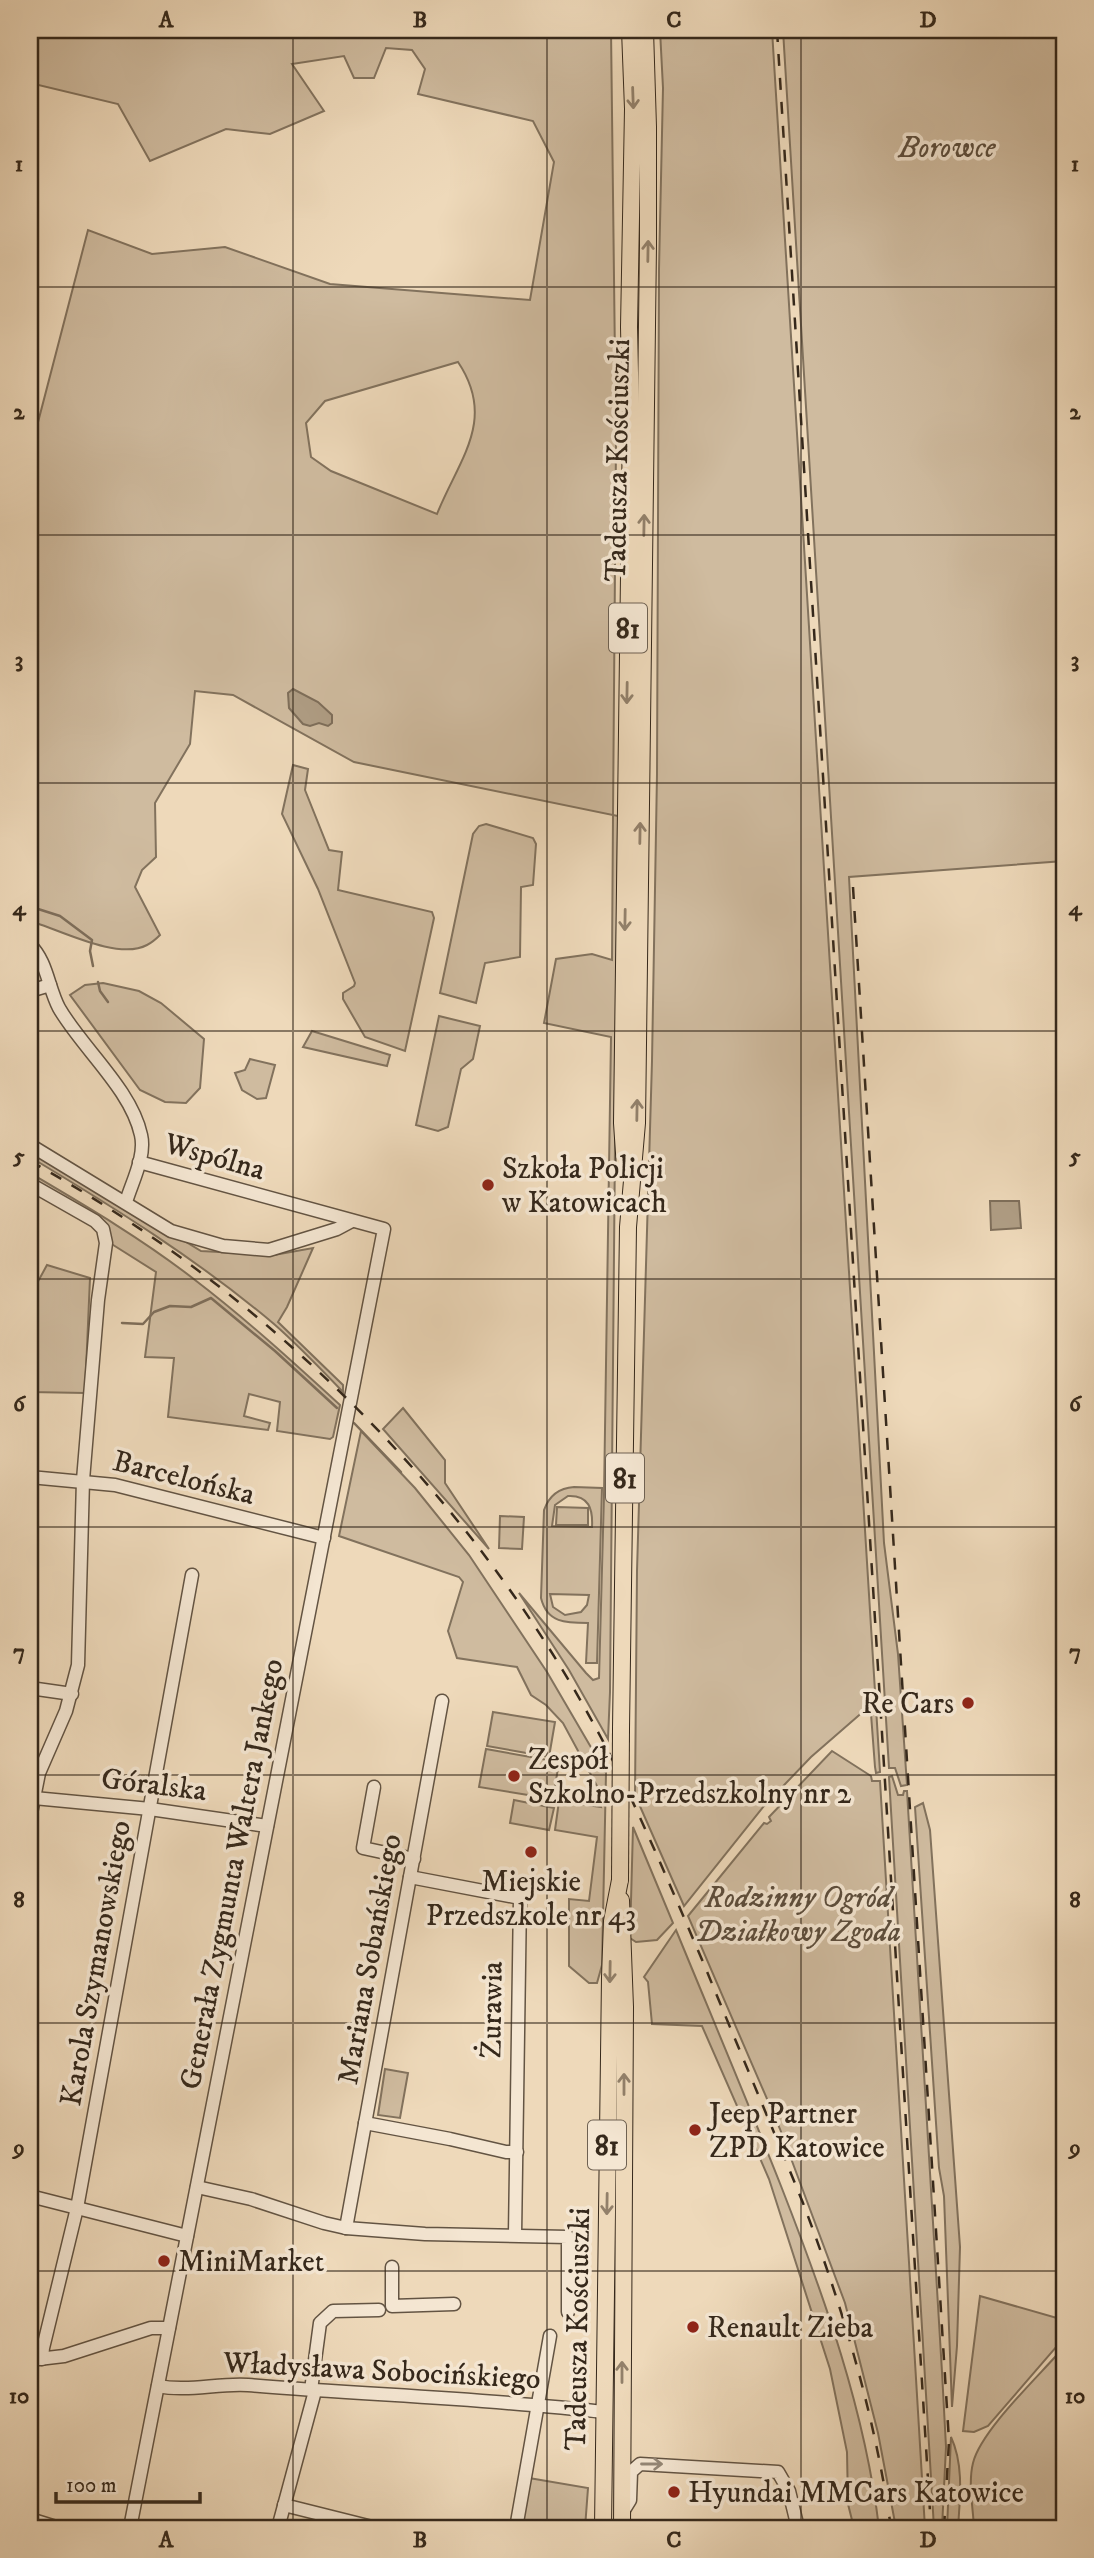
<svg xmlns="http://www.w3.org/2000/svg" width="1094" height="2558" font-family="'IM FELL DW Pica',serif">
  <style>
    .green { fill: #cfbb9f; stroke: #82725d; stroke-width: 2; fill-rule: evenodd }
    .water { fill: #af9d84; stroke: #7e6e5a; stroke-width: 2 }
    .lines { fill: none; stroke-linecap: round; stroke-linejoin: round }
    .stream { stroke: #7e6e5a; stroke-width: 2.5 }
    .minor-casing { stroke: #635443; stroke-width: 15 }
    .major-casing { stroke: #35281b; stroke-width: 18 }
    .minor { stroke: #f4e6d2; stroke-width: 12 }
    .major { stroke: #eed9ba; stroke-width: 16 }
    .rail { stroke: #35281b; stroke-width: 2.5; stroke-dasharray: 12 12; stroke-linecap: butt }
    .major-bridge-casing { stroke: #35281b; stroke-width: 18; stroke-linecap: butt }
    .major-bridge { stroke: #eed9ba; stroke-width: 16 }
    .oneway { stroke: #92806a }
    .oneway2 { stroke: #948776 }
    .grid { fill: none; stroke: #35281b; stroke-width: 2; stroke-opacity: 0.55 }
    .poi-dot { fill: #8f2418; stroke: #f4e6d2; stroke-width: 2.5 }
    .labels { text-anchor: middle; stroke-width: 7; stroke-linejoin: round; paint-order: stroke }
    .shield { fill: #f4e6d2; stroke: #6e6152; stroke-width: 2 }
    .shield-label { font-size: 28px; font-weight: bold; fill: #35281b }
    .park-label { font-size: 30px; font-style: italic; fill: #5c4d3c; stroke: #f4e6d2 }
    .street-label { font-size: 30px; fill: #35281b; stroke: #f4e6d2 }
    .poi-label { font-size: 30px; fill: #35281b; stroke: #f4e6d2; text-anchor: start }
    .neatline { fill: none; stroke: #35281b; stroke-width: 2.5 }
    .grid-label { font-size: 23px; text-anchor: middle; font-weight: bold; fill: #35281b }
  </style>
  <rect width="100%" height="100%" fill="#eed9ba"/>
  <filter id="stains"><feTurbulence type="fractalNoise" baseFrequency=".00286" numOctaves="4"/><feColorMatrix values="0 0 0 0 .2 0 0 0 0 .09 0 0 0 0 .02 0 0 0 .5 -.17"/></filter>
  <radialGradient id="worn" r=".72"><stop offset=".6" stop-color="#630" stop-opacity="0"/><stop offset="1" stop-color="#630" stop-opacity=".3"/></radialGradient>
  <g class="green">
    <path d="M30 30H611L616 443 613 815 618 816 610 1692 608 1739 569 1670 519 1593 586 1673 593 1680 599 1678 604 1495 611 1037 544 1023 556 959 592 954 612 960 613 815 354 762 233 695 195 691 190 744 155 803 156 857 142 870 135 887 160 935C156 939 151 943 147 945 119 960 64 932 36 923H31L30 928V453L88 230 152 254 225 247 330 284 530 300 554 162 533 121 418 94 425 69 412 50 386 48 374 78H354L344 56 292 64 324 111 270 134 226 129 150 161 118 104 30 83ZM458 362C497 420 459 459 437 514L331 471 311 457 306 423 325 401Z"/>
    <path d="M660 30H772L880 1772 876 1773 875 1767 871 1714 865 1710 811 1757 764 1806 684 1906 635 1795 637 1571 652 1061 657 774 659 269 663 88Z"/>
    <path d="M783 30H1064V861L849 877 884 1543 898 1654 907 1785 901 1786 895 1768H889Z"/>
    <path d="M293 765 308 769 305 790 329 850 342 852 338 890 432 912 434 918 405 1051 365 1037 343 999V993L354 986 355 983 318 889 282 814Z"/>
    <path d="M486 824 533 838 536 844 533 885 521 887 520 957 485 963 476 1003 440 993 473 834 479 826Z"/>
    <path d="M103 983 139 991 161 1003 204 1039 200 1088 186 1103 165 1102 140 1090 70 995 85 985Z"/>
    <path d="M439 1016 480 1026 473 1059 461 1069 448 1127 438 1131 416 1125Z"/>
    <path d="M312 1031 390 1055 387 1066 303 1047Z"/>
    <path d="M250 1059 275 1065 266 1098 257 1099 242 1090 235 1073 245 1070Z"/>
    <path d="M30 1147 201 1251 274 1255 313 1248 287 1307 278 1322 343 1385V1392C321 1369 298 1345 274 1324 198 1260 115 1208 30 1157Z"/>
    <path d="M30 1173C86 1206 144 1240 195 1280 246 1319 293 1362 340 1405L333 1437 330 1439 277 1431 280 1402 249 1394 244 1416 270 1423 268 1430 168 1417 174 1358 145 1357 156 1272 110 1243 108 1231 30 1180Z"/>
    <path d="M47 1265 90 1278 85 1393 30 1392V1296Z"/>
    <path d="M403 1408 445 1460V1483L489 1549 383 1429Z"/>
    <path d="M361 1431 415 1488 469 1555 547 1672 606 1773 602 1965 597 1983H589L569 1966V1899L589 1901 597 1837 555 1830 559 1801 601 1807 597 1786 563 1723 546 1705 531 1695 517 1667 457 1658 448 1631 463 1582 459 1577 339 1536Z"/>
    <path d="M574 1487 602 1488 597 1663H586L588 1623C566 1623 547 1623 541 1598L544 1510C549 1496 558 1488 574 1487ZM568 1496C589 1495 593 1509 592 1527L552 1526 555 1505ZM550 1594 589 1595 587 1605 581 1612 565 1615 553 1607Z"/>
    <path d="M557 1507 588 1508V1525H556Z"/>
    <path d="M500 1516 524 1517 522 1549 499 1548Z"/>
    <path d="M493 1712 555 1722 549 1757 487 1746Z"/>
    <path d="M486 1749 559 1762 553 1799 479 1787Z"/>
    <path d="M832 1751 871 1776 872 1781H880L925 2528H896L878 2433 845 2303 780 2129 688 1916 764 1823 767 1824 771 1821 769 1817Z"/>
    <path d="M892 1776 898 1795H903L904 1791H907L942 2372 946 2447 942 2528H934L889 1777Z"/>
    <path d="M514 1800 554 1808 549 1830 510 1823Z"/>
    <path d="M923 1803 930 1830 960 2247 957 2346 952 2407 944 2196 939 2168 915 1807Z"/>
    <path d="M633 1827 673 1923 657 1940 636 1942 630 1938Z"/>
    <path d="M676 1930C711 2015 747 2100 781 2186 824 2296 865 2410 879 2528H854L848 2504 847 2452 830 2369 769 2179 702 2026 652 2024 648 1982 644 1977Z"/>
    <path d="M385 2069 408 2073 400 2118 378 2115Z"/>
    <path d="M980 2296 1064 2320V2338L988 2426 974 2432 963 2431Z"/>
    <path d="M1064 2347V2528H974C973 2507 968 2483 973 2463 981 2430 1041 2374 1064 2347Z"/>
    <path d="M951 2437C964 2465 960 2498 958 2528H947Z"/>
    <path d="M529 2478 588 2488 585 2528H521Z"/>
  </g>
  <g class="water">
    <path d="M293 689 318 702 332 715V723L328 726 319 723 310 726 303 724 289 708 288 693Z"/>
    <path d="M990 1201H1019L1021 1228 991 1230Z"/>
  </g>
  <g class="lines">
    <g class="stream">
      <path d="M35 908 60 916 92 940 90 951 93 966"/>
      <path d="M98 982 100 991 108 1002"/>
      <path d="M122 1323 143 1324 154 1312 170 1306 191 1307 211 1298 275 1351 337 1408"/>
      <path d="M354 1423 401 1472"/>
    </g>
    <defs>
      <g id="minor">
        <path d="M30 945C47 961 48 987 59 1008 82 1048 131 1089 141 1135 146 1156 132 1182 126 1202"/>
        <path d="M30 991 50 985"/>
        <path d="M30 1145 171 1231 223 1246 269 1250 337 1229 352 1221"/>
        <path d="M30 1184 95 1221 103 1229 106 1243 98 1300 83 1480 78 1665 66 1711 39 1773 30 1818"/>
        <path d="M30 1477 115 1485 324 1538"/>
        <path d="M30 1688 72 1694"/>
        <path d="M374 1787 363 1848 414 1859"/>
        <path d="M34 1798 150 1809 267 1826"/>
        <path d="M410 1877 520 1898 515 2235"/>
        <path d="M365 2123 450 2139 506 2152H517"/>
        <path d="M197 2187 251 2199 324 2223 346 2228 425 2234 568 2237V2312"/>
        <path d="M30 2196 187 2236"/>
        <path d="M346 2228 442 1701"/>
        <path d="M392 2267V2306L454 2304"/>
        <path d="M42 2359 43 2348 77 2208 192 1575"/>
        <path d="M30 2360 64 2356 151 2328H169"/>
        <path d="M158 2386C187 2392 218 2383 248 2385 366 2395 485 2398 604 2412"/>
        <path d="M311 2390 320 2323 333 2311 379 2310"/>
        <path d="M284 2505 376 2528"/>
        <path d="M622 2513 630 2500 631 2472 640 2464 778 2472 789 2491 798 2528"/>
        <path d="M30 2519 59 2528"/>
        <path d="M130 2528 384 1229 139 1162"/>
        <path d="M278 2528 315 2391"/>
        <path d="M516 2528 550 2336"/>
      </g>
      <g id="major">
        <path d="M625 1168 622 1123 631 419 629 327 633 109 630 30"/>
        <path d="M621 1729 628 1227 637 1123 648 245V127L645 30"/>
        <path d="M621 1900 625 2007 622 2528"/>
        <path d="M603 2528 610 1977 612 1921 620 1880"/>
      </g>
    </defs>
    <use href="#minor" class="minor-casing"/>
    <use href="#major" class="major-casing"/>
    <use href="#minor" class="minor"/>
    <use href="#major" class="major"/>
    <g class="rail">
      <path d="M777 30 931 2528"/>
      <path d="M853 887 949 2441 944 2528"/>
      <path d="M30 1161C272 1296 479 1502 607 1749 642 1818 672 1890 703 1962 736 2042 770 2122 803 2203 843 2308 875 2416 891 2528"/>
    </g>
    <defs>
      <path id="major-bridge" d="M620 1880 621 1729"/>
    </defs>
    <use href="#major-bridge" class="major-bridge-casing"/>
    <use href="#major-bridge" class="major-bridge"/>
  </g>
  <defs><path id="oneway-shaft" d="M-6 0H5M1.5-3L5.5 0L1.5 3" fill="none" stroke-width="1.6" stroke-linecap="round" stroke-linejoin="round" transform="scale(1.75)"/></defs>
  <g class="oneway">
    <use href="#oneway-shaft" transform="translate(633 98) rotate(88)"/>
    <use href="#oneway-shaft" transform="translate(648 251) rotate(-89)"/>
    <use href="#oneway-shaft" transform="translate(644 525) rotate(-89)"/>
    <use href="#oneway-shaft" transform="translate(627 693) rotate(91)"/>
    <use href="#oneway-shaft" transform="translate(640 833) rotate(-89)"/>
    <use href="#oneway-shaft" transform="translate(625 920) rotate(91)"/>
    <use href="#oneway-shaft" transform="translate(637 1110) rotate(-89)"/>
    <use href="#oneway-shaft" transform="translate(610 1972) rotate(91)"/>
    <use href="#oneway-shaft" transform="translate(624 2084) rotate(-90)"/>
    <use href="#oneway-shaft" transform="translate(607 2204) rotate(91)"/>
    <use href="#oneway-shaft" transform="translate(622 2372) rotate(-90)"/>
  </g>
  <use class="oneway2" href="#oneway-shaft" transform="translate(652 2464)"/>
  <path class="grid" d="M293 30V2528M547 30V2528M801 30V2528M30 287H1064M30 535H1064M30 783H1064M30 1031H1064M30 1279H1064M30 1527H1064M30 1775H1064M30 2023H1064M30 2271H1064"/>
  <g class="poi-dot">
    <circle cx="488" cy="1185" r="7"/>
    <circle cx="968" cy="1703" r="7"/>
    <circle cx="514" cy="1776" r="7"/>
    <circle cx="531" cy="1852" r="7"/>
    <circle cx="695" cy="2130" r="7"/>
    <circle cx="164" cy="2261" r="7"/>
    <circle cx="693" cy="2327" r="7"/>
    <circle cx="674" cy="2492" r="7"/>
  </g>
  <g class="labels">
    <g class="shield">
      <rect x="609" y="603.5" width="38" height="49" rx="5"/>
      <rect x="606" y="1453.5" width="38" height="49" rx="5"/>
      <rect x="588" y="2120.5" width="38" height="49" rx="5"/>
    </g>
    <g class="shield-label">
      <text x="628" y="638">81</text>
      <text x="625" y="1488">81</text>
      <text x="607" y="2155">81</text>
    </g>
    <g class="park-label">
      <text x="947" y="157">Borowce</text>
      <text x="798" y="1907">Rodzinny Ogród<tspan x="798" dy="34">Działkowy Zgoda</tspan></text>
    </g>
    <g class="street-label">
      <text transform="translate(617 460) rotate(-89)" y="10">Tadeusza Kościuszki</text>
      <text transform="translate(215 1156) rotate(16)" y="10">Wspólna</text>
      <text transform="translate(184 1477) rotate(14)" y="10">Barcelońska</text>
      <text transform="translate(154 1784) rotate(7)" y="10">Góralska</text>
      <text transform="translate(231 1874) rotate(-79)" y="10">Generała Zygmunta Waltera Jankego</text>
      <text transform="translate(369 1959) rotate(-80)" y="10">Mariana Sobańskiego</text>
      <text transform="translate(95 1963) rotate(-80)" y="10">Karola Szymanowskiego</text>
      <text transform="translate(491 2010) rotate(-89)" y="10">Żurawia</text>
      <text transform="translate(577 2329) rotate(-89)" y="10">Tadeusza Kościuszki</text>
      <text transform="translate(382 2370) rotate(3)" y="10">Władysława Sobocińskiego</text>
    </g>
    <g class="poi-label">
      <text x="502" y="1178">Szkoła Policji<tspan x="502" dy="34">w Katowicach</tspan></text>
      <text x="954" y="1713" text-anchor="end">Re Cars</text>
      <text x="528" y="1769">Zespół<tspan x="528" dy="34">Szkolno-Przedszkolny nr 2</tspan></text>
      <text x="531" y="1891" text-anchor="middle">Miejskie<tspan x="531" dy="34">Przedszkole nr 43</tspan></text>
      <text x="709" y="2123">Jeep Partner<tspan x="709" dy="34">ZPD Katowice</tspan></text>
      <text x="178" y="2271">MiniMarket</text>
      <text x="707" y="2337">Renault Zieba</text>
      <text x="688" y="2502">Hyundai MMCars Katowice</text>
    </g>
  </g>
  <rect width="1094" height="2558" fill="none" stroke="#eed9ba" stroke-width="77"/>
  <path d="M56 2492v10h144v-10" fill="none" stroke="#35281b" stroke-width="3.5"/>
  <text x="66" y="2492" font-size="21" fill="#35281b" stroke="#f4e6d2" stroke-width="5" paint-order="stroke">100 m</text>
  <rect x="38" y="38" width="1018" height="2482" class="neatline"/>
  <g class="grid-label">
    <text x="166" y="27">A</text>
    <text x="420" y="27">B</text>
    <text x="674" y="27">C</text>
    <text x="928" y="27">D</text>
    <text x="19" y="171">1</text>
    <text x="1075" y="171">1</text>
    <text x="19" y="419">2</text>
    <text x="1075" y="419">2</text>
    <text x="19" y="667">3</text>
    <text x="1075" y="667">3</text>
    <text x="19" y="915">4</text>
    <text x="1075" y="915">4</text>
    <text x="19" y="1163">5</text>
    <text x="1075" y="1163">5</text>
    <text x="19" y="1411">6</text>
    <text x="1075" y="1411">6</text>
    <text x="19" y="1659">7</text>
    <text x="1075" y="1659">7</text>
    <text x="19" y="1907">8</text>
    <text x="1075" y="1907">8</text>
    <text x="19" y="2155">9</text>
    <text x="1075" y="2155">9</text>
    <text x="19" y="2403">10</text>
    <text x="1075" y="2403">10</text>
    <text x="166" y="2547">A</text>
    <text x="420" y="2547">B</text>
    <text x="674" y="2547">C</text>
    <text x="928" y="2547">D</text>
  </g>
  <rect width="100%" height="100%" filter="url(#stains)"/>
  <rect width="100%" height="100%" fill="url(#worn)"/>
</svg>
